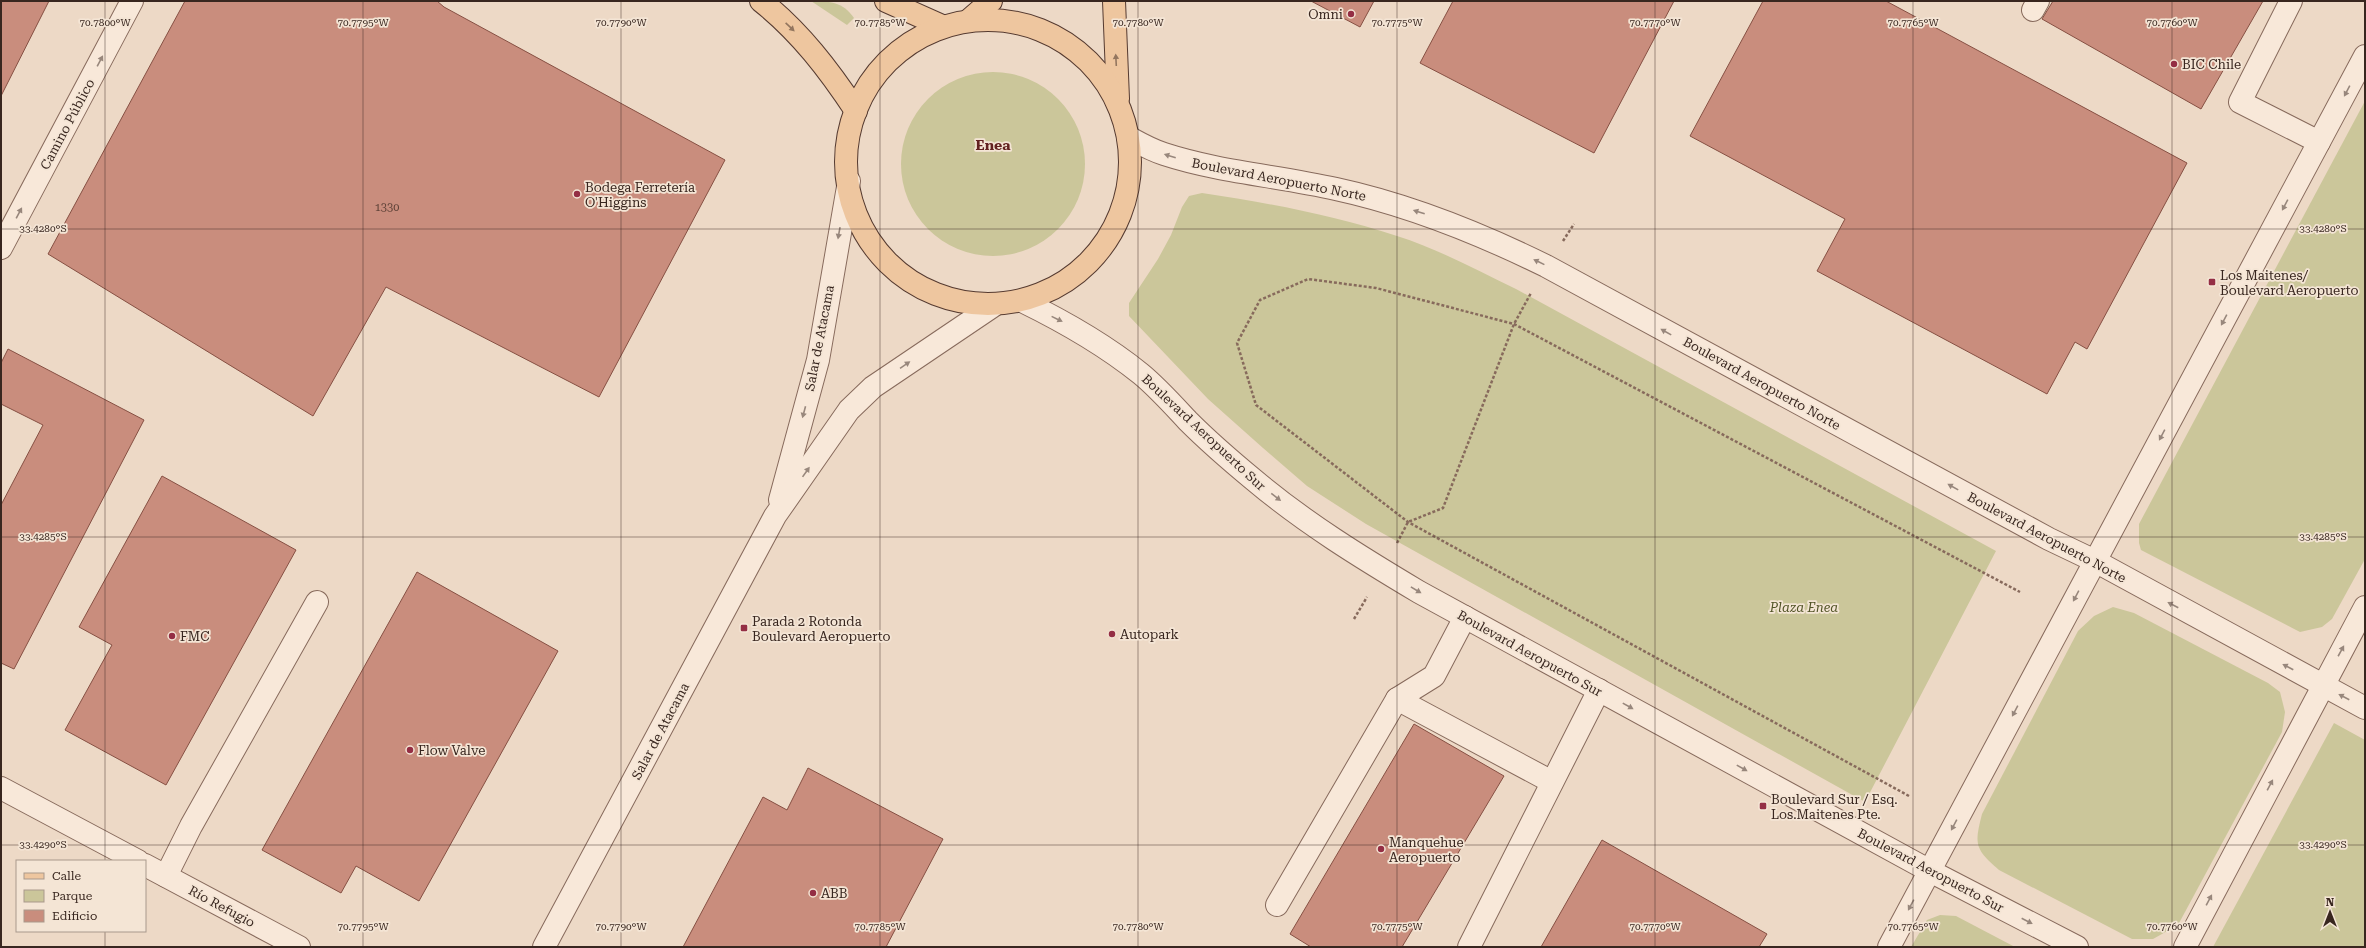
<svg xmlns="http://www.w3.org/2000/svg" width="2366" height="948" font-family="'Roboto Serif',serif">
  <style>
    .green { fill: #cbc69a }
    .building { fill: #c98d7d; stroke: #865043 }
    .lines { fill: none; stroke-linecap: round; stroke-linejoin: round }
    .minor-casing { stroke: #876a5c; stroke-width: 24 }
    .major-casing { stroke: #553a30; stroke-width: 24 }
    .path { stroke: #876a5c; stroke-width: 2.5; stroke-dasharray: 3 2; stroke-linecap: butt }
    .minor { stroke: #f8e8d9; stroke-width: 22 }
    .major { stroke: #eec69f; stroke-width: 22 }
    .oneway { fill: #93765f }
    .oneway2 { fill: #98877c }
    .ticks { fill: none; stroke: #38261f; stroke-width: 1; stroke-opacity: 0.45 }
    .poi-dot { fill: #942e44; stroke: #f4e5d5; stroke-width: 1.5 }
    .labels { text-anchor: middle; stroke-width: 3.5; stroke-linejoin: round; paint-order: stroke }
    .number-label { font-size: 11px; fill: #5c4036 }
    .poi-label { font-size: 13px; fill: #38261f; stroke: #f4e5d5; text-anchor: start }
    .street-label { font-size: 13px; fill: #38261f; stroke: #f4e5d5 }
    .park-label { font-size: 13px; font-style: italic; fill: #525427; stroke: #f4e5d5 }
    .neighbourhood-label { font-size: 14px; font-weight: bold; fill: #632120; stroke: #f4e5d5 }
    .ticks-label { font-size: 10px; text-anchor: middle; fill: #38261f; stroke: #f4e5d5; stroke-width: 3.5; stroke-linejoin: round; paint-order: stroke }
  </style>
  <rect width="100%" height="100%" fill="#edd9c6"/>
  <g class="green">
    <path d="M811 1C830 1 843 2 854 18L847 25Z"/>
    <circle cx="993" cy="164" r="92"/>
    <path d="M2365 101V559L2332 619 2322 627 2300 632 2141 550 2139 543V524Z"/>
    <path d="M1202 193C1269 203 1333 215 1397 236 1438 249 1477 270 1516 289L1996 551 1865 802 1366 524 1307 486 1263 448 1208 399 1129 316V303L1158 259 1171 235 1182 207 1189 196Z"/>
    <path d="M2113 607 2134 613 2268 683 2280 692 2285 712 2282 732 2178 925 2153 939H2132L1999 870C1975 849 1974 845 1982 814L2078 631 2094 616Z"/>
    <path d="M2334 723 2365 740V947H2213Z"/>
    <path d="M1940 915 1956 916 2015 947H1911L1927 920Z"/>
  </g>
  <g class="building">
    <path d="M1 1H49L1 96Z"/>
    <path d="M185 1H437L444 7 725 160 599 397 386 287 313 416 48 254Z"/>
    <path d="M1311 1H1374L1360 27Z"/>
    <path d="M1453 1H1674L1594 153 1420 63Z"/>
    <path d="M1763 1H1886L2187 163 2087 349 2075 342 2047 394 1817 271 1845 219 1690 136Z"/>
    <path d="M2053 1H2263L2201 109 2042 19Z"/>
    <path d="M8 349 144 420 14 669 1 663V505L43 425 1 404V363Z"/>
    <path d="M162 476 296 550 166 785 65 730 112 645 79 627Z"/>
    <path d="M417 572 558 651 419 901 356 866 341 893 262 850Z"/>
    <path d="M1414 724 1504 776 1402 947H1311L1290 934Z"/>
    <path d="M808 768 943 839 886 947H683L763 797 787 810Z"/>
    <path d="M1602 840 1767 934 1759 947H1541Z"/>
  </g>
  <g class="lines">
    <defs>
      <g id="minor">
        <path d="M2291 1 2240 102 2319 142"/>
        <path d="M2033 10 2038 1"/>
        <path d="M1128 137C1139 143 1151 150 1164 154 1219 172 1279 176 1336 189 1410 205 1479 233 1546 266L2049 539 2095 561 2365 708"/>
        <path d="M1 248 132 1"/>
        <path d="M1022 301C1065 322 1104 344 1141 374 1158 388 1173 405 1188 421 1209 442 1231 461 1254 480 1305 523 1362 558 1419 592L1930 871 2077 947"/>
        <path d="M780 500 818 360 849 181"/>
        <path d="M1397 699 1552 782"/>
        <path d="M1 788 138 861"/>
        <path d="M145 865 299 947"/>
        <path d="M166 876 191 826 317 602"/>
        <path d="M1277 905 1397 699 1434 676 1465 617"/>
        <path d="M544 947 775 516 849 410 873 387 996 304"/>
        <path d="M1469 947 1599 690"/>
        <path d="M1889 947 2365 56"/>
        <path d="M2185 947 2365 607"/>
      </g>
      <g id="major">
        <path d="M761 1C800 32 829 70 856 111"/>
        <path d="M886 1 942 26"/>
        <path d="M1114 1 1118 99"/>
        <path d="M969 20 991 1"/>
        <circle cx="988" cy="162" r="142"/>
      </g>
    </defs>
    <use href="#minor" class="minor-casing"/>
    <use href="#major" class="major-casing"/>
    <g class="path">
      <path d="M1563 241 1574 224"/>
      <path d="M1397 543 1408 522 1443 508 1514 324 1531 293"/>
      <path d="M1354 619 1367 597"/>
      <path d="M1909 796 1408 522 1256 405 1237 343 1260 300 1308 279 1376 288 1514 324 2020 592"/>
    </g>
    <use href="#minor" class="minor"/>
    <use href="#major" class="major"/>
  </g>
  <defs><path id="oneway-solid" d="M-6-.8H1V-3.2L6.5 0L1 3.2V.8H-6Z"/></defs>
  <g class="oneway">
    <use href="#oneway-solid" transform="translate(790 27) rotate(43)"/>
    <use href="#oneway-solid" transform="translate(1116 60) rotate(-93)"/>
  </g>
  <g class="oneway2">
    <use href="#oneway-solid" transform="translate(100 61) rotate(-62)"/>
    <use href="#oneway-solid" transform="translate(2347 91) rotate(118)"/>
    <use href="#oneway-solid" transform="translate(1170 156) rotate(-163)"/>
    <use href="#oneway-solid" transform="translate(2285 205) rotate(118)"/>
    <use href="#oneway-solid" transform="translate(1419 212) rotate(-162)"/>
    <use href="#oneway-solid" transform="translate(19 213) rotate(-62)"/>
    <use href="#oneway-solid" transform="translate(839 233) rotate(100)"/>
    <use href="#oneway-solid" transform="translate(1539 262) rotate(-154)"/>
    <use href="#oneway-solid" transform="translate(1057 319) rotate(26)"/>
    <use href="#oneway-solid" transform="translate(2224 320) rotate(118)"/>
    <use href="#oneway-solid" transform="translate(1666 332) rotate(-151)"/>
    <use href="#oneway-solid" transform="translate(905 365) rotate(-34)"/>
    <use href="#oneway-solid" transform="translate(804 412) rotate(105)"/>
    <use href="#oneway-solid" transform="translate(2162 435) rotate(118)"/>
    <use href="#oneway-solid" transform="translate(806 472) rotate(-55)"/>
    <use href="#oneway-solid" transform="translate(1953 487) rotate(-151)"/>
    <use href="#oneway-solid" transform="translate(1276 497) rotate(38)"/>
    <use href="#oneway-solid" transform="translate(1416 590) rotate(31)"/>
    <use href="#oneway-solid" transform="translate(2076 596) rotate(118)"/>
    <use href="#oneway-solid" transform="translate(2173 605) rotate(-152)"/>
    <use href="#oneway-solid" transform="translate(2341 651) rotate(-61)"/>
    <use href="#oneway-solid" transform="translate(2288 667) rotate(-152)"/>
    <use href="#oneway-solid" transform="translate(2344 697) rotate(-152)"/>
    <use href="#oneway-solid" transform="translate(1628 706) rotate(29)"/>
    <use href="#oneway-solid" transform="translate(2015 711) rotate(118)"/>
    <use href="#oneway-solid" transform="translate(1742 768) rotate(29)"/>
    <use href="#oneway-solid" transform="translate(2270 785) rotate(-62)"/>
    <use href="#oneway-solid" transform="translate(1954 825) rotate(118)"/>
    <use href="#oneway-solid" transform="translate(2209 900) rotate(-62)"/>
    <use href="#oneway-solid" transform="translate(1911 905) rotate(118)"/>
    <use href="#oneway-solid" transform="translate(2027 921) rotate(27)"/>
  </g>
  <path class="ticks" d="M105 1V861M363 1V947M621 1V947M880 1V947M1138 1V947M1397 1V947M1655 1V947M1913 1V947M2172 1V947M1 229H2365M1 537H2365M1 845H2365M105 931V947"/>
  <g class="poi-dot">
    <circle cx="1351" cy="14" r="4"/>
    <circle cx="2174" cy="64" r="4"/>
    <circle cx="577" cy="194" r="4"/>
    <rect x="2208" y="278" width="8" height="8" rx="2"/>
    <rect x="740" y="624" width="8" height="8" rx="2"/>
    <circle cx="1112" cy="634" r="4"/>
    <circle cx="172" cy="636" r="4"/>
    <circle cx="410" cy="750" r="4"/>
    <rect x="1759" y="802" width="8" height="8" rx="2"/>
    <circle cx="1381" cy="849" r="4"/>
    <circle cx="813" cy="893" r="4"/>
  </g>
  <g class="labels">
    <g class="number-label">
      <text x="387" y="211">1330</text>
    </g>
    <g class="poi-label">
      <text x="1343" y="19" text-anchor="end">Omni</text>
      <text x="2182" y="69">BIC Chile</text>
      <text x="585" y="192">Bodega Ferretería<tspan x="585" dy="15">O'Higgins</tspan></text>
      <text x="2220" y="280">Los Maitenes/<tspan x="2220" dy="15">Boulevard Aeropuerto</tspan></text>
      <text x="752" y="626">Parada 2 Rotonda<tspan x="752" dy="15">Boulevard Aeropuerto</tspan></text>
      <text x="1120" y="639">Autopark</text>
      <text x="180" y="641">FMC</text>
      <text x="418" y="755">Flow Valve</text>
      <text x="1771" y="804">Boulevard Sur / Esq.<tspan x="1771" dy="15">Los.Maitenes Pte.</tspan></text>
      <text x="1389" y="847">Manquehue<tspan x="1389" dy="15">Aeropuerto</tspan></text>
      <text x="821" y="898">ABB</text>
    </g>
    <g class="street-label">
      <text transform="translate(67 124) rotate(-62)" y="5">Camino Público</text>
      <text transform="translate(1279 179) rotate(11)" y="5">Boulevard Aeropuerto Norte</text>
      <text transform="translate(819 338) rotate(-79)" y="5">Salar de Atacama</text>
      <text transform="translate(1762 383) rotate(29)" y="5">Boulevard Aeropuerto Norte</text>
      <text transform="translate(1204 432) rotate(43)" y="5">Boulevard Aeropuerto Sur</text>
      <text transform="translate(2047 537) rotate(28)" y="5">Boulevard Aeropuerto Norte</text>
      <text transform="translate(1530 653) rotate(29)" y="5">Boulevard Aeropuerto Sur</text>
      <text transform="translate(660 731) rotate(-62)" y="5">Salar de Atacama</text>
      <text transform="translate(1931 870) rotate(28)" y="5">Boulevard Aeropuerto Sur</text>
      <text transform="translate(222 906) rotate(28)" y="5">Río Refugio</text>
    </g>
    <g class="park-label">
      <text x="1804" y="612">Plaza Enea</text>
    </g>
    <g class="neighbourhood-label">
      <text x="993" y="150">Enea</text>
    </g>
  </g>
  <g class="ticks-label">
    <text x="105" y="26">70.7800°W</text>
    <text x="363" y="26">70.7795°W</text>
    <text x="621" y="26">70.7790°W</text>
    <text x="880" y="26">70.7785°W</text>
    <text x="1138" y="26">70.7780°W</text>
    <text x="1397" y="26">70.7775°W</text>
    <text x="1655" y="26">70.7770°W</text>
    <text x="1913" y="26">70.7765°W</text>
    <text x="2172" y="26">70.7760°W</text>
    <text x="43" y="232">33.4280°S</text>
    <text x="2323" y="232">33.4280°S</text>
    <text x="43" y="540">33.4285°S</text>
    <text x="2323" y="540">33.4285°S</text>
    <text x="43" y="848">33.4290°S</text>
    <text x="2323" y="848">33.4290°S</text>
    <text x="363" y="930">70.7795°W</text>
    <text x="621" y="930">70.7790°W</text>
    <text x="880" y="930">70.7785°W</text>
    <text x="1138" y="930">70.7780°W</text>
    <text x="1397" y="930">70.7775°W</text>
    <text x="1655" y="930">70.7770°W</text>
    <text x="1913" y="930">70.7765°W</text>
    <text x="2172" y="930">70.7760°W</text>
  </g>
  <rect width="2366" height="948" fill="none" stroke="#38261f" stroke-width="4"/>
  <rect x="16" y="860" width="130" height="72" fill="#f4e5d5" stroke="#a9998c"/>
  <rect x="24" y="873" width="20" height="6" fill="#eec69f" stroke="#a9998c"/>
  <text x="52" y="880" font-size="12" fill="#38261f">Calle</text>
  <rect x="24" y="890" width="20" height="12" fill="#cbc69a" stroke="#a9998c"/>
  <text x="52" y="900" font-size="12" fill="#38261f">Parque</text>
  <rect x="24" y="910" width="20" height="12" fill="#c98d7d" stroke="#a9998c"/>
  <text x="52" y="920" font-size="12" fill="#38261f">Edificio</text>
  <g transform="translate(2330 912)" stroke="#f4e5d5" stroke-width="3" paint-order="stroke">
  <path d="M0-3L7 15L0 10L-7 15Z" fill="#38261f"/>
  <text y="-6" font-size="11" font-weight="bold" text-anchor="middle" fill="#38261f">N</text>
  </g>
</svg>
